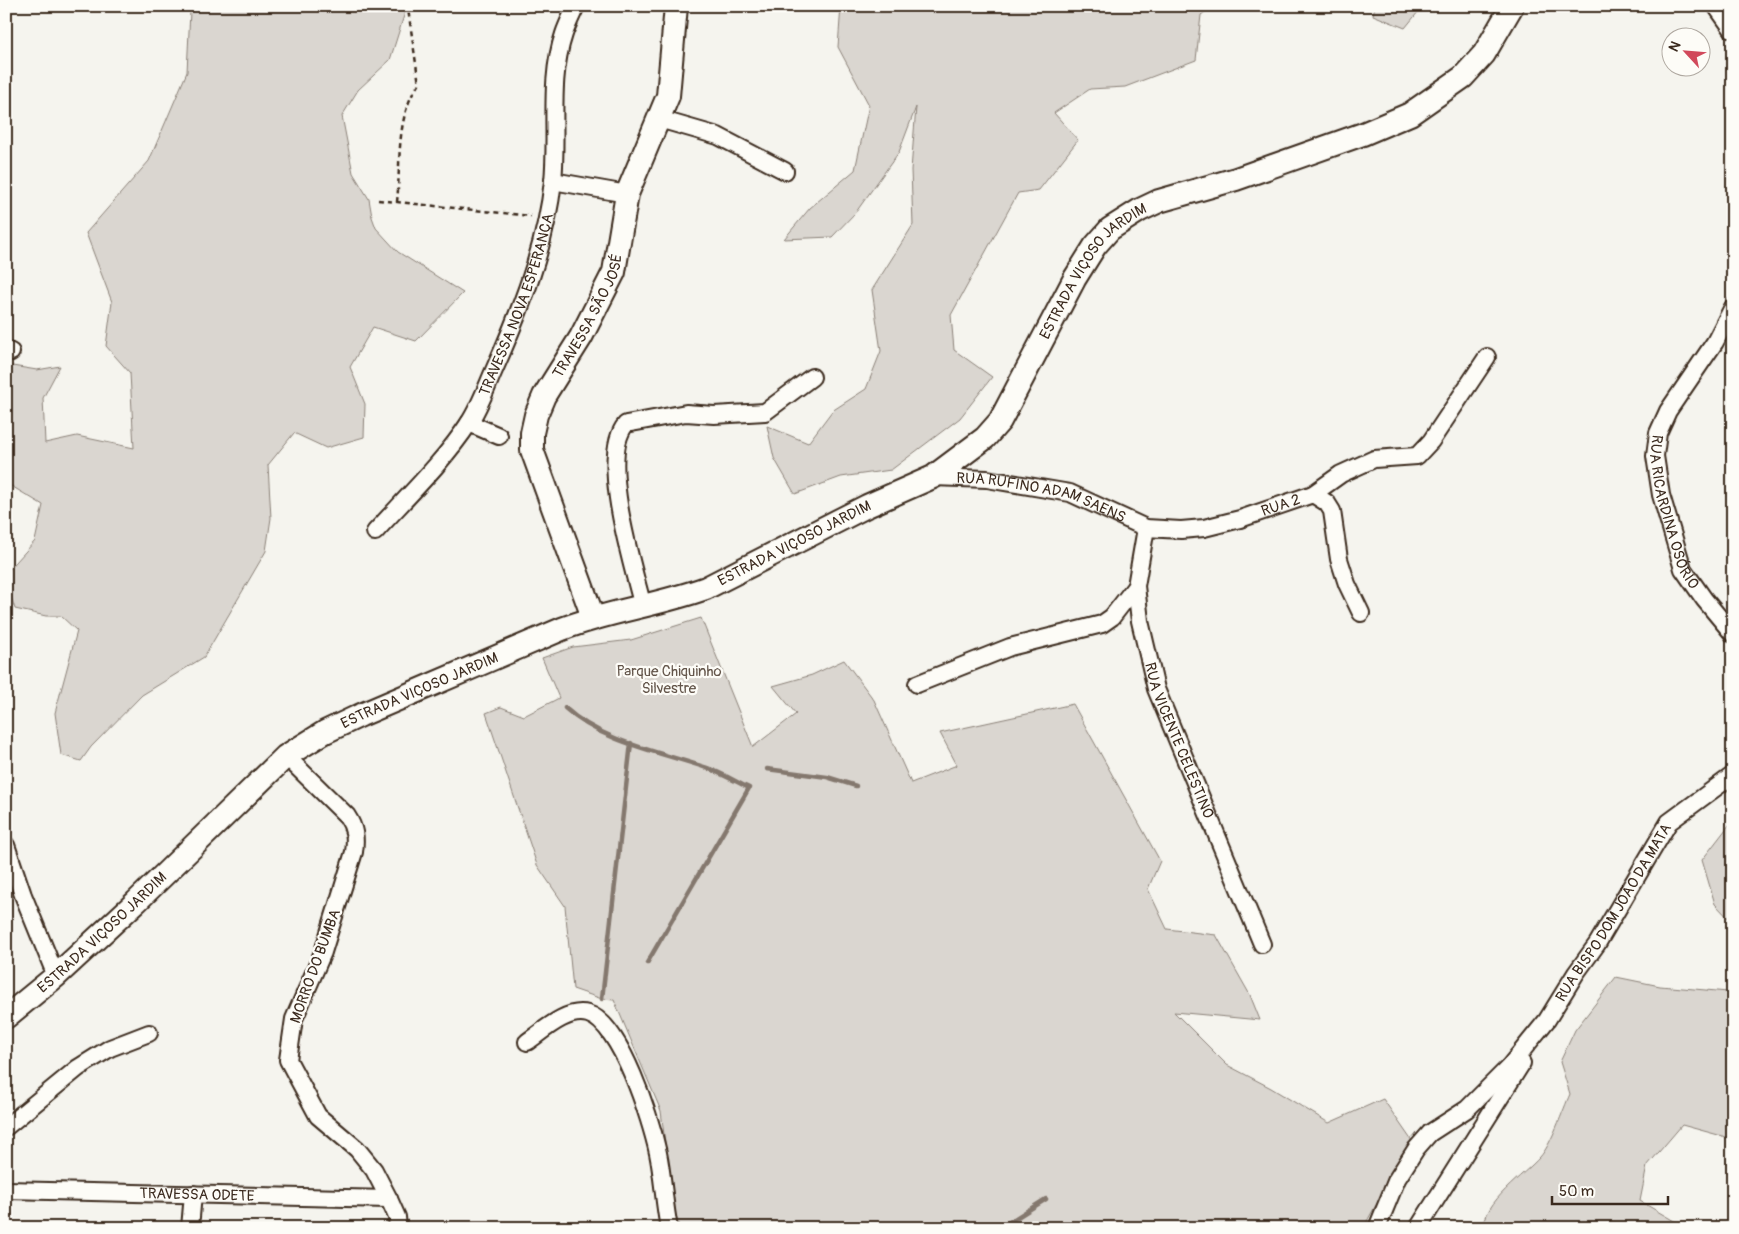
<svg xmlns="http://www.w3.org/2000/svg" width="1739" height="1234" font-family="Pangolin,sans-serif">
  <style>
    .green { fill: #dad6d0; stroke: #8a8077 }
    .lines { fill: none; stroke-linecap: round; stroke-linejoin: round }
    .stream { stroke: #84786e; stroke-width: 4.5 }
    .street-casing { stroke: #3b2a1e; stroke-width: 20 }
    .secondary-casing { stroke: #3b2a1e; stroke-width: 26 }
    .path { stroke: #3b2a1e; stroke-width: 2.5; stroke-dasharray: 5 4; stroke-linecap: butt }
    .street { stroke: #fdfcf7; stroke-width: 16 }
    .secondary { stroke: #fdfcf7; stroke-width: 22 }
    .labels { text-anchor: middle; stroke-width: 4.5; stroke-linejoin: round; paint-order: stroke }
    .street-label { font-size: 15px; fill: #3b2a1e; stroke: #fdfcf7 }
    .park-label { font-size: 15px; fill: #63554a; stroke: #fdfcf7 }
  </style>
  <rect width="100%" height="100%" fill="#f5f4ee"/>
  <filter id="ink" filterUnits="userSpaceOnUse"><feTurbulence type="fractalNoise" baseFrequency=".02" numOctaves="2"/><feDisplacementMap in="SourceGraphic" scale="10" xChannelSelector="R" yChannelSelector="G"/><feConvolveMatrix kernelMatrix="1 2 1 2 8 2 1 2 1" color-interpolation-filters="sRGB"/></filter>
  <g filter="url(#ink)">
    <g class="green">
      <path d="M188 6H407L390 60 358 90 342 116 353 173 369 199 372 217 376 228 398 252 463 293 416 341 373 327 350 367 365 404 364 437 326 448 294 433 268 465 271 518 266 551 204 657 142 695 91 747 81 761 61 755 55 713 77 631 61 616H46L15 609 6 581V573L35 541 43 505 8 484 6 365 37 370 60 366 43 398 45 443 77 436 134 448 130 373 106 346 112 302 86 233 149 161 187 72 190 11Z"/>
      <path d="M841 6H1213L1201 15 1196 60 1125 87 1090 89 1054 113 1078 140 1039 190 1018 193 951 315 954 350 992 377 960 418 891 470 841 477 795 494 774 458 767 426 808 443 832 411 866 389 881 351 872 290 913 225 911 170 916 107 899 152 856 212 832 237 784 239 810 208 855 170 869 105 838 47Z"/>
      <path d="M1375 6H1423L1405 28 1373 15Z"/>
      <path d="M701 618 753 747 796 714 773 686 812 675 844 660 874 700 911 783 957 765 940 733 1073 704 1160 861 1148 889 1167 929 1216 935 1250 995 1260 1020 1174 1012 1227 1065 1271 1088 1329 1123 1383 1099 1412 1141 1367 1221 1366 1228H676L661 1111 614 1000 602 999 573 989 565 906 537 865 486 713 501 707 524 716 559 698 542 658 573 647 631 640Z"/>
      <path d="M1733 820V923L1715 904 1702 860Z"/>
      <path d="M1616 977 1660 986 1728 992 1733 981V1139L1682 1125 1647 1166 1640 1201 1686 1228H1484C1483 1202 1524 1175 1540 1157 1551 1145 1563 1110 1570 1094L1560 1062 1575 1030Z"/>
    </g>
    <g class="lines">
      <g class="stream">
        <path d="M565 708C602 742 660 752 707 768 721 773 735 781 749 788L647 963"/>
        <path d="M767 769 827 777 856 786"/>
        <path d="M602 999 631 743"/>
        <path d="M980 1228 1008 1223 1046 1199"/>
      </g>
      <defs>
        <g id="street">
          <path d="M1716 6 1733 30"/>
          <path d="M659 119 718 136 785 171"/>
          <path d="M553 181 627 194"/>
          <path id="s1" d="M1733 307 1715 342 1668 411 1658 433 1655 456 1661 495 1683 569 1704 599 1733 634"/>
          <path d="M6 350 11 352"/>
          <path d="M469 423 499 436"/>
          <path id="s2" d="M933 477 987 479 1070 493 1146 528 1181 530 1204 528 1240 519 1313 494 1327 503 1332 511 1339 559 1347 584 1361 613"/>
          <path d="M1313 494 1341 474 1374 459 1417 456 1431 441 1487 357"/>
          <path id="s3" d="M1146 528 1136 586 1140 621 1156 689 1262 944"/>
          <path id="s4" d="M375 532C405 499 445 460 469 423 480 406 487 386 495 368 521 309 546 246 553 181 558 133 548 81 564 34 567 25 572 15 576 6"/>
          <path d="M643 607C633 566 598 456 626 424L686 413 714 415 765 412 812 377"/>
          <path d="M917 684 1010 647 1102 624 1112 617 1136 586"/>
          <path d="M286 756 347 816C355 828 356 838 354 852L323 952 294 1019 288 1060 318 1116 357 1149 374 1170 389 1199 397 1217 398 1228"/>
          <path d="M6 845 23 895 56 976"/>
          <path d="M527 1042C543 1031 567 1008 588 1014 621 1023 651 1121 658 1153 663 1177 664 1203 669 1228"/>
          <path d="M6 1127 78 1068 110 1048 149 1033"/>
          <path id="s5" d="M6 1190 389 1199"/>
          <path d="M190 1228 193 1194"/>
          <path id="s6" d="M1377 1228 1397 1179 1416 1149 1430 1133 1467 1109 1508 1068 1547 1020 1576 973 1597 944 1669 822 1733 775"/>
          <path d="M1418 1228 1522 1063"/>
        </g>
        <g id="secondary">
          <path id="s7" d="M593 617 532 450V433L536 415 544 396 581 337 614 272 627 194 668 96 676 6"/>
          <path id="s8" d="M6 1017 56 976 136 902 286 756 325 732 361 715 562 629C609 611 659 605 706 588L867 506 933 477 985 438 1000 421 1075 278 1095 246 1110 229 1140 210 1159 201 1236 179 1363 134 1410 114 1463 77 1484 54 1512 6"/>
        </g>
      </defs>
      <use href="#street" class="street-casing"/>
      <use href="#secondary" class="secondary-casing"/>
      <g class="path">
        <path d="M378 200 531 216"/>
        <path d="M397 202C401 164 395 116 419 84L408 9 412 6"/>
      </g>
      <use href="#street" class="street"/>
      <use href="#secondary" class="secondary"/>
    </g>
  </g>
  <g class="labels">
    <g class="street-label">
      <text dy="5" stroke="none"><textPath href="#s8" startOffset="1356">ESTRADA VIÇOSO JARDIM</textPath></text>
      <text dy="5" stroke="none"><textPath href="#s4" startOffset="272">TRAVESSA NOVA ESPERANÇA</textPath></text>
      <text dy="5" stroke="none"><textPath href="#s7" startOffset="326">TRAVESSA SÃO JOSÉ</textPath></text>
      <text dy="5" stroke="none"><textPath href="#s2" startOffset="111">RUA RUFINO ADAM SAENS</textPath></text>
      <text dy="5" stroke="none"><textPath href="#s2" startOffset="360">RUA 2</textPath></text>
      <text dy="5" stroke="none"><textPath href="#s1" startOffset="229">RUA RICARDINA OSÓRIO</textPath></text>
      <text dy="5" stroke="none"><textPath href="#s8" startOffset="936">ESTRADA VIÇOSO JARDIM</textPath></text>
      <text dy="5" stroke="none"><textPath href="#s8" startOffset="532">ESTRADA VIÇOSO JARDIM</textPath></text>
      <text dy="5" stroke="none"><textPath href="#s3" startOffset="220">RUA VICENTE CELESTINO</textPath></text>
      <text dy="5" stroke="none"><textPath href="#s6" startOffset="400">RUA BISPO DOM JOÃO DA MATA</textPath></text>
      <text dy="5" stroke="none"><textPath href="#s8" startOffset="128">ESTRADA VIÇOSO JARDIM</textPath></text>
      <text transform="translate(315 966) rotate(-70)" y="5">MORRO DO BUMBA</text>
      <text dy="5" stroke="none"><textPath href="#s5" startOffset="191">TRAVESSA ODETE</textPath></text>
    </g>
    <g class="park-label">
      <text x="669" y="676">Parque Chiquinho<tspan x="669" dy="17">Silvestre</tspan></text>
    </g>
  </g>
  <rect width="1739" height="1234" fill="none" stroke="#fdfcf7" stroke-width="25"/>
  <rect x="12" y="12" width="1714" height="1209" fill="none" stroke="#3b2a1e" stroke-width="2" filter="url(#ink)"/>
  <g transform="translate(1686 52) rotate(296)"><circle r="24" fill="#fdfcf7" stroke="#afa8a0"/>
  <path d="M0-4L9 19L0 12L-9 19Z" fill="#d1495b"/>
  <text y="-8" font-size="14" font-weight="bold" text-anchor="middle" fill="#3b2a1e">N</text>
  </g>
  <path d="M1552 1196v8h116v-8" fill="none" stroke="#3b2a1e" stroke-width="2.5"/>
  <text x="1559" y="1196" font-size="15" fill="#3b2a1e" stroke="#fdfcf7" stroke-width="4" paint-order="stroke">50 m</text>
</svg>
